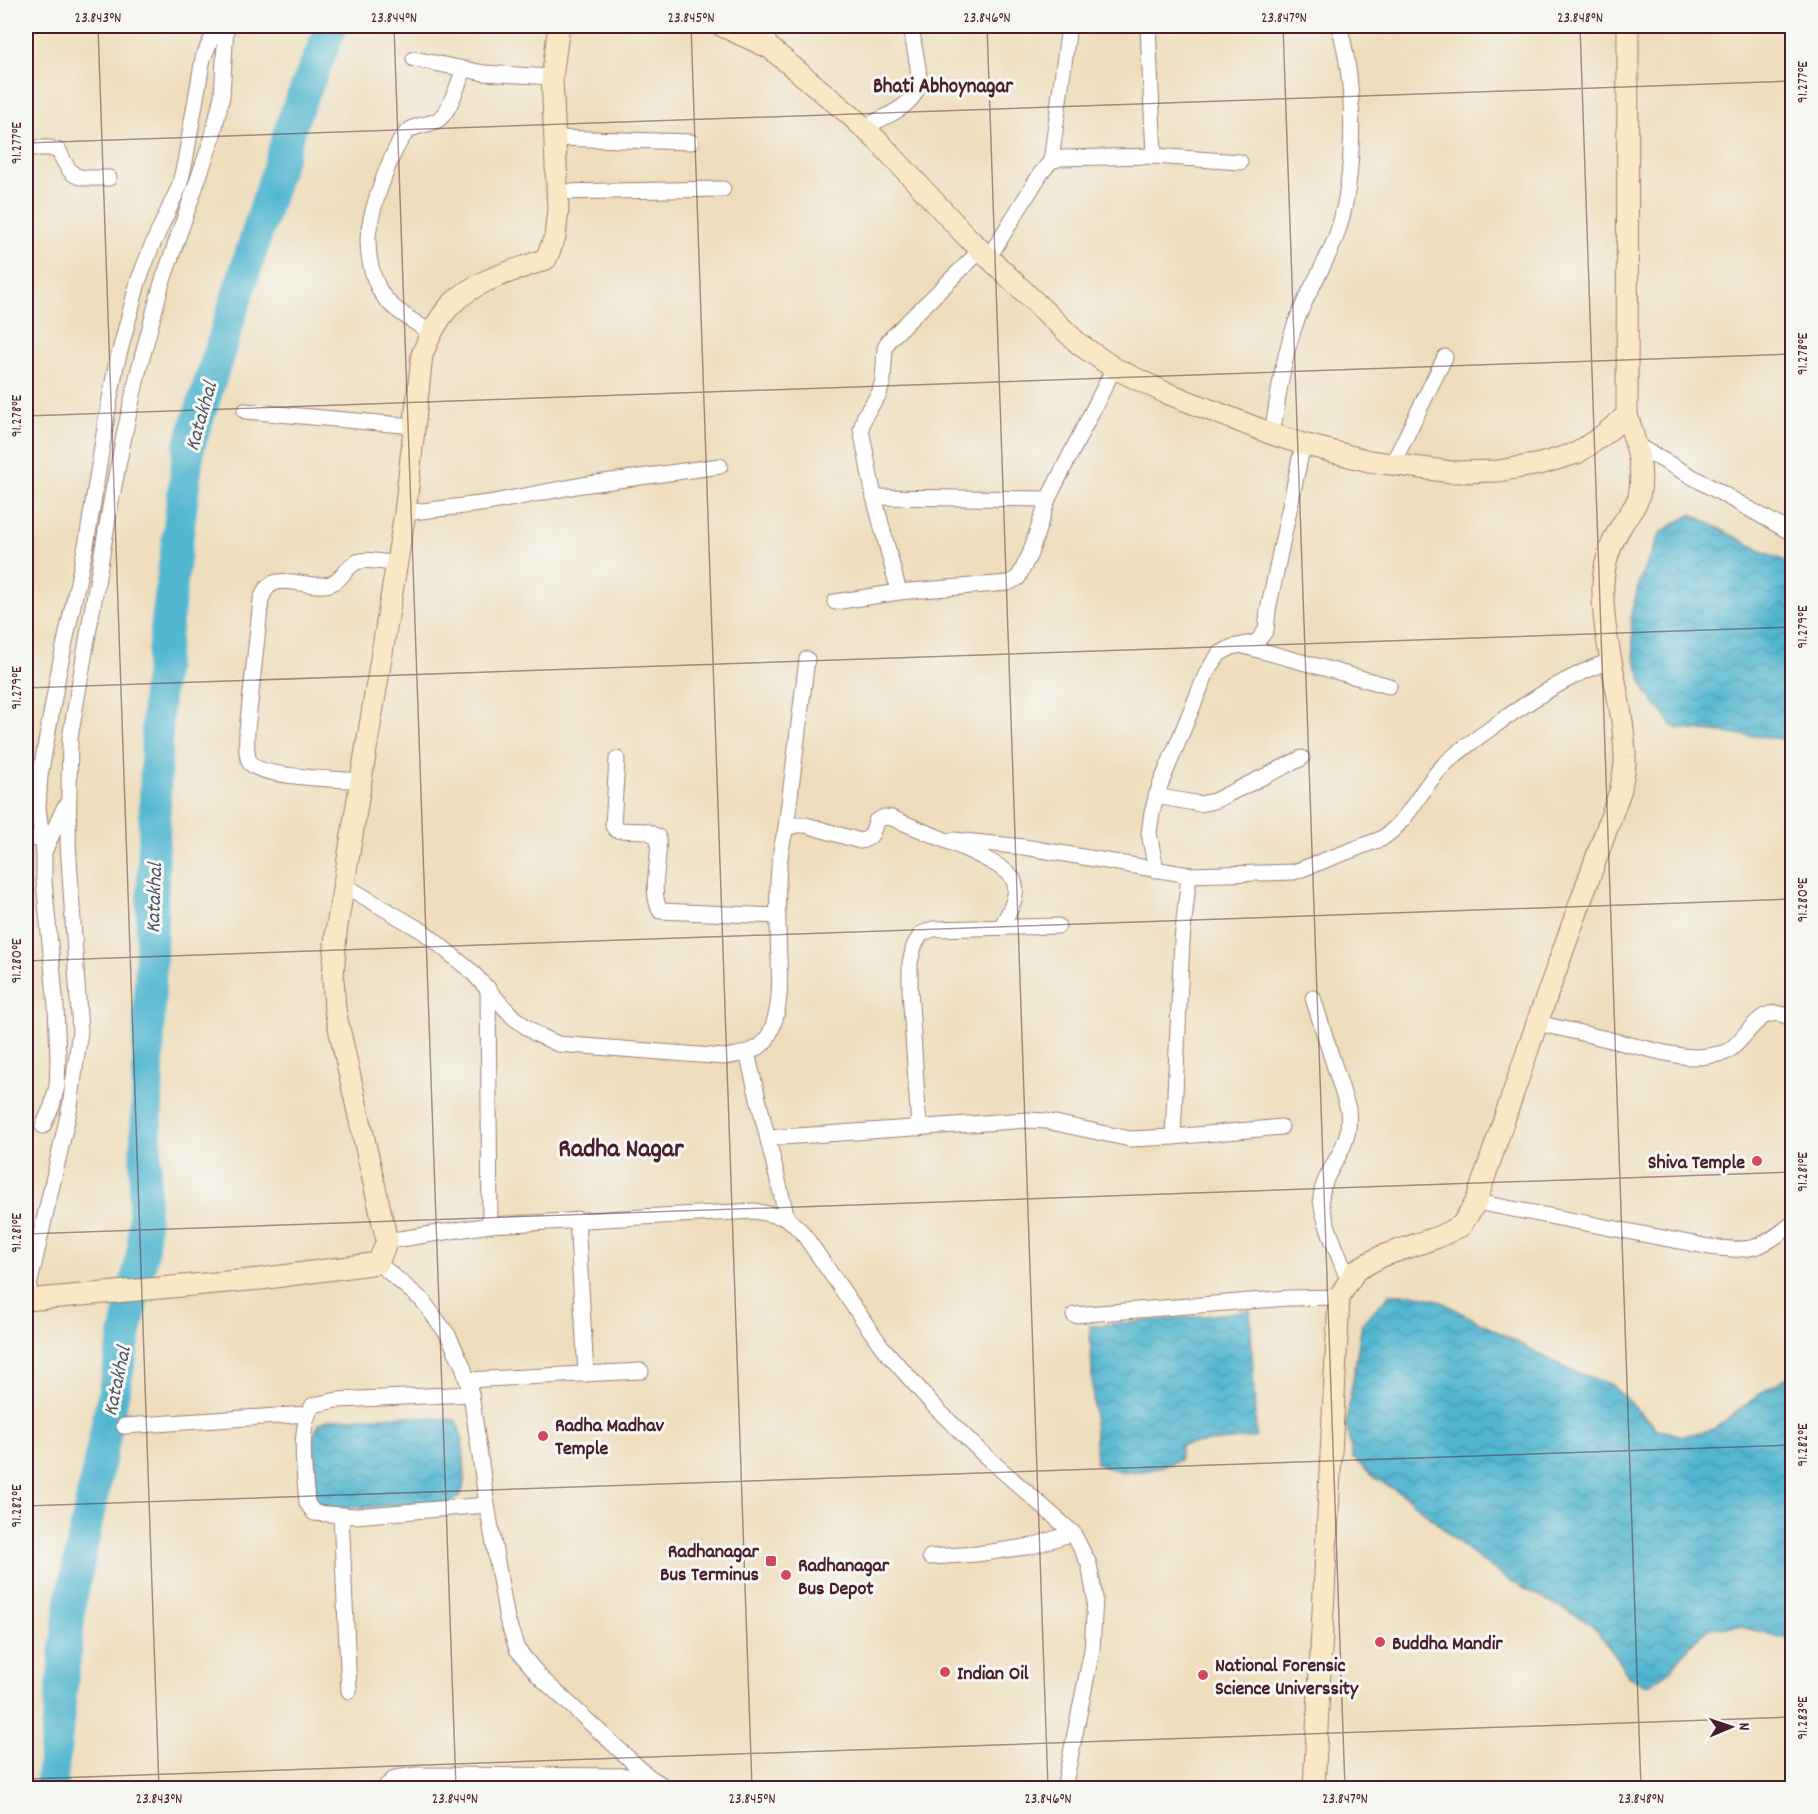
<svg xmlns="http://www.w3.org/2000/svg" width="1818" height="1814" font-family="Dekko,sans-serif">
  <style>
    .water { fill: url(#water-waves); stroke: #4e6a7e; stroke-width: 1.5 }
    .lines { fill: none; stroke-linecap: round; stroke-linejoin: round }
    .river { stroke: #51b6d0; stroke-width: 32 }
    .street-casing { stroke: #9c7e74; stroke-width: 17 }
    .secondary-casing { stroke: #9c7e74; stroke-width: 23 }
    .street { stroke: #fff; stroke-width: 15 }
    .secondary { stroke: #f8e8c3; stroke-width: 21 }
    .ticks { fill: none; stroke: #4a1f2b; stroke-width: 1.5; stroke-opacity: 0.45 }
    .poi-dot { fill: #d1495b; stroke: #f6f6f2; stroke-width: 2 }
    .labels { text-anchor: middle; stroke-width: 6; stroke-linejoin: round; paint-order: stroke }
    .poi-label { font-size: 20px; font-weight: bold; fill: #4a1f2b; stroke: #f6f6f2; text-anchor: start }
    .neighbourhood-label { font-size: 21px; font-weight: bold; fill: #4a1f2b; stroke: #f6f6f2 }
    .water-label { font-size: 21px; font-style: italic; fill: #4c5465; stroke: #f6f6f2 }
    .district-label { font-size: 26px; font-weight: bold; fill: #4a1f2b; stroke: #f6f6f2 }
    .neatline { fill: none; stroke: #4a1f2b; stroke-width: 2 }
    .ticks-label { font-size: 15px; text-anchor: middle; fill: #4a1f2b }
  </style>
  <defs>
    <pattern id="water-waves" width="16" height="10" patternUnits="userSpaceOnUse" patternTransform="scale(1.5)"><rect width="16" height="10" fill="#51b6d0"/><path d="M0 5q4-4 8 0t8 0" fill="none" stroke="#4593a9"/></pattern>
  </defs>
  <rect width="100%" height="100%" fill="#f6f6f2"/>
  <filter id="ink" filterUnits="userSpaceOnUse"><feTurbulence type="fractalNoise" baseFrequency=".0167" numOctaves="2"/><feDisplacementMap in="SourceGraphic" scale="12" xChannelSelector="R" yChannelSelector="G"/><feConvolveMatrix kernelMatrix="1 2 1 2 8 2 1 2 1" color-interpolation-filters="sRGB"/></filter>
  <filter id="wash" filterUnits="userSpaceOnUse"><feTurbulence type="fractalNoise" baseFrequency=".008" numOctaves="4" result="noise"/><feDisplacementMap in="SourceGraphic" scale="24" xChannelSelector="R" yChannelSelector="G"/><feGaussianBlur stdDeviation="1.35" result="paint"/><feColorMatrix in="noise" values="0 0 0 0 0 0 0 0 0 0 0 0 0 0 0 0 0 1.4 0 .05"/><feComposite in="paint" operator="in"/></filter>
  <g filter="url(#wash)">
    <rect width="100%" height="100%" fill="#eedebd"/>
    <g class="water">
      <path d="M1692 514 1761 551 1792 564V740L1675 728 1647 693 1634 656 1631 614 1642 573 1661 532Z"/>
      <path d="M1390 1294H1412L1438 1300 1569 1370 1610 1384 1657 1429 1682 1436 1714 1429 1768 1388 1792 1375V1487L1784 1501 1792 1508V1640L1742 1627H1711L1689 1646 1671 1669 1647 1686 1629 1677 1611 1650 1590 1623 1510 1581 1471 1553 1407 1497 1373 1477 1353 1458 1346 1425 1362 1323Z"/>
      <path d="M1250 1310 1256 1437 1181 1445 1179 1460C1151 1472 1124 1477 1096 1463L1090 1326 1214 1315Z"/>
      <path d="M404 1416 456 1420C463 1434 469 1482 460 1495 457 1498 452 1501 448 1503L331 1509 321 1507 314 1501V1434L320 1423 330 1419Z"/>
    </g>
    <g class="lines">
      <path class="river" d="M51 1788 71 1600 143 1249 158 693 189 447 295 114 332 26"/>
    </g>
  </g>
  <g filter="url(#ink)">
    <g class="lines">
      <defs>
        <g id="street">
          <path d="M764 26 770 48"/>
          <path d="M1148 26 1154 156"/>
          <path d="M414 59 484 73 552 77"/>
          <path d="M863 128C891 113 924 105 918 68 916 54 912 40 912 26"/>
          <path d="M555 138 691 142"/>
          <path d="M26 148H49L59 151C72 182 78 178 109 178"/>
          <path d="M1051 161 1069 26"/>
          <path d="M557 192 723 189"/>
          <path d="M989 257 1041 173 1051 161 1061 158 1154 156 1240 162"/>
          <path d="M431 333C414 321 388 308 379 289 372 275 368 256 368 240 368 217 391 150 406 133 415 124 425 126 436 121 449 115 458 83 464 70"/>
          <path d="M245 411 413 426"/>
          <path d="M1272 434C1278 399 1282 362 1294 328 1303 300 1319 276 1331 249 1357 192 1357 86 1339 26"/>
          <path d="M1636 445 1792 533"/>
          <path d="M1392 465 1445 357"/>
          <path d="M874 497 1048 499"/>
          <path d="M405 513 488 503 582 485 720 466"/>
          <path d="M899 592 874 497 861 429 865 415 879 394 883 380 885 348 890 339 981 250"/>
          <path d="M835 602 899 592 1008 583 1018 578 1030 554 1048 499 1114 368"/>
          <path d="M1244 646 1389 686"/>
          <path d="M617 759 613 826 616 830 646 831 658 837C661 860 649 889 660 911L778 916"/>
          <path d="M361 781C340 779 261 778 250 763 245 754 247 739 247 730L261 600C271 565 304 591 330 584 342 580 345 568 355 563 366 557 385 563 397 564"/>
          <path d="M1156 796 1200 804 1214 801 1302 758"/>
          <path d="M786 828 807 659"/>
          <path d="M26 837 42 840"/>
          <path d="M954 840 1024 847 1189 875 1294 872 1381 839C1407 823 1419 792 1440 769 1456 752 1475 740 1494 726 1531 700 1567 676 1610 661"/>
          <path d="M44 852 38 808 40 776 59 670 87 540 107 415 116 366 138 282 151 248 179 187 185 162 203 58 211 40 221 26"/>
          <path d="M1156 870 1149 833 1152 812 1159 788 1207 672 1219 654 1232 647 1257 642 1266 630 1268 610 1303 444"/>
          <path d="M344 885 424 932 472 972 514 1018 536 1034 558 1044 725 1057C738 1055 758 1052 766 1040 786 1009 778 963 778 928 777 895 777 859 786 828L797 825H806L860 841C872 839 873 832 876 821L884 817 892 818C914 828 1005 861 1013 879 1021 894 1008 914 1001 927"/>
          <path d="M488 988 490 1225"/>
          <path d="M1313 998 1348 1109C1349 1120 1349 1131 1345 1141 1339 1160 1323 1176 1321 1197 1320 1214 1342 1263 1349 1282"/>
          <path d="M1537 1023C1568 1030 1600 1037 1631 1045 1655 1050 1683 1060 1708 1056 1713 1055 1721 1054 1726 1052 1748 1041 1759 998 1792 1019"/>
          <path d="M747 1053 787 1218"/>
          <path d="M43 1126 52 1106 57 1086 58 1059 56 1006 44 881V852L64 808"/>
          <path d="M919 1128 910 989V963L914 946 921 934 933 929 1058 926"/>
          <path d="M1173 1137 1182 940 1189 875"/>
          <path d="M768 1138 1027 1120 1046 1121 1130 1139 1173 1137 1281 1127"/>
          <path d="M1476 1202 1710 1247C1752 1252 1759 1250 1792 1224"/>
          <path d="M577 1219 586 1374"/>
          <path d="M387 1241 490 1225 755 1211 787 1218 802 1232 882 1347 936 1408 981 1452 1073 1533 1089 1564 1095 1598 1092 1650 1064 1788"/>
          <path d="M378 1263 422 1300 448 1335 463 1366 471 1394 487 1505 507 1619 517 1649 540 1677 648 1776 667 1788"/>
          <path d="M26 1299 70 1107 80 1031 68 843 70 738 112 496 125 431 138 373 161 286 212 139 222 96 226 26"/>
          <path d="M1074 1315 1289 1298 1339 1297"/>
          <path d="M467 1380 641 1371"/>
          <path d="M471 1394 337 1400 313 1405C297 1427 305 1476 307 1503L314 1513 355 1516 487 1505"/>
          <path d="M124 1426 307 1414"/>
          <path d="M341 1515 349 1691"/>
          <path d="M930 1557 977 1554 1032 1546 1073 1533"/>
          <path d="M386 1786 395 1778 416 1775 648 1776"/>
        </g>
        <g id="secondary">
          <path d="M722 26 770 48 850 115 879 142 967 237 1079 344 1114 368 1164 392 1272 434 1303 444 1369 461 1451 472 1498 471 1540 464 1577 453 1602 436 1627 415"/>
          <path d="M26 1300 260 1279 378 1263 387 1241 335 1010 333 978 336 932 405 513 422 355C429 337 438 317 453 303 477 279 515 271 546 259L555 237 558 209 552 77 559 26"/>
          <path d="M1314 1788 1339 1297 1356 1270 1382 1256 1438 1237 1461 1226 1476 1202 1537 1023 1621 789C1622 778 1626 767 1625 757 1624 698 1601 643 1603 584 1604 562 1611 542 1623 523 1628 515 1637 505 1639 496 1645 468 1635 441 1627 415L1628 26"/>
        </g>
      </defs>
      <use href="#street" class="street-casing"/>
      <use href="#secondary" class="secondary-casing"/>
      <use href="#street" class="street"/>
      <use href="#secondary" class="secondary"/>
    </g>
  </g>
  <path class="ticks" d="M98 26 159 1788M394 26 456 1788M691 26 752 1788M987 26 1048 1788M1283 26 1345 1788M1580 26 1641 1788M26 143 1792 81M26 416 1792 354M26 688 1792 627M26 961 1792 899M26 1234 1792 1172M26 1506 1792 1445M26 1779 1792 1717"/>
  <g class="poi-dot">
    <circle cx="1757" cy="1161" r="6"/>
    <circle cx="543" cy="1436" r="6"/>
    <rect x="765" y="1555" width="12" height="12" rx="3"/>
    <circle cx="786" cy="1575" r="6"/>
    <circle cx="1380" cy="1642" r="6"/>
    <circle cx="945" cy="1672" r="6"/>
    <circle cx="1203" cy="1675" r="6"/>
  </g>
  <g class="labels">
    <g class="poi-label">
      <text x="1745" y="1168" text-anchor="end">Shiva Temple</text>
      <text x="555" y="1431">Radha Madhav<tspan x="555" dy="23">Temple</tspan></text>
      <text x="759" y="1557" text-anchor="end">Radhanagar<tspan x="759" dy="23">Bus Terminus</tspan></text>
      <text x="798" y="1571">Radhanagar<tspan x="798" dy="23">Bus Depot</tspan></text>
      <text x="1392" y="1649">Buddha Mandir</text>
      <text x="1215" y="1671">National Forensic<tspan x="1215" dy="23">Science Universsity</tspan></text>
      <text x="957" y="1679">Indian Oil</text>
    </g>
    <g class="neighbourhood-label">
      <text x="943" y="92">Bhati Abhoynagar</text>
    </g>
    <g class="water-label">
      <text transform="translate(200 416) rotate(-74)" y="7">Katakhal</text>
      <text transform="translate(153 898) rotate(-88)" y="7">Katakhal</text>
      <text transform="translate(116 1381) rotate(-78)" y="7">Katakhal</text>
    </g>
    <g class="district-label">
      <text x="621" y="1156">Radha Nagar</text>
    </g>
  </g>
  <rect width="1818" height="1814" fill="none" stroke="#f6f6f2" stroke-width="66"/>
  <g transform="translate(1731 1727) rotate(88)" stroke="#f6f6f2" stroke-width="4.5" paint-order="stroke">
  <path d="M0-4.5L10 22L0 15L-10 22Z" fill="#4a1f2b"/>
  <text y="-9" font-size="16" font-weight="bold" text-anchor="middle" fill="#4a1f2b">N</text>
  </g>
  <rect x="33" y="33" width="1752" height="1748" class="neatline"/>
  <g class="ticks-label">
    <text x="98" y="22">23.843°N</text>
    <text x="394" y="22">23.844°N</text>
    <text x="691" y="22">23.845°N</text>
    <text x="987" y="22">23.846°N</text>
    <text x="1284" y="22">23.847°N</text>
    <text x="1580" y="22">23.848°N</text>
    <text transform="translate(1802 82) rotate(-90)" y="5">91.277°E</text>
    <text transform="translate(16 143) rotate(-90)" y="5">91.277°E</text>
    <text transform="translate(1802 354) rotate(-90)" y="5">91.278°E</text>
    <text transform="translate(16 416) rotate(-90)" y="5">91.278°E</text>
    <text transform="translate(1802 627) rotate(-90)" y="5">91.279°E</text>
    <text transform="translate(16 688) rotate(-90)" y="5">91.279°E</text>
    <text transform="translate(1802 900) rotate(-90)" y="5">91.280°E</text>
    <text transform="translate(16 961) rotate(-90)" y="5">91.280°E</text>
    <text transform="translate(1802 1172) rotate(-90)" y="5">91.281°E</text>
    <text transform="translate(16 1233) rotate(-90)" y="5">91.281°E</text>
    <text transform="translate(1802 1445) rotate(-90)" y="5">91.282°E</text>
    <text transform="translate(16 1506) rotate(-90)" y="5">91.282°E</text>
    <text transform="translate(1802 1718) rotate(-90)" y="5">91.283°E</text>
    <text x="159" y="1803">23.843°N</text>
    <text x="455" y="1803">23.844°N</text>
    <text x="752" y="1803">23.845°N</text>
    <text x="1048" y="1803">23.846°N</text>
    <text x="1345" y="1803">23.847°N</text>
    <text x="1641" y="1803">23.848°N</text>
  </g>
</svg>
